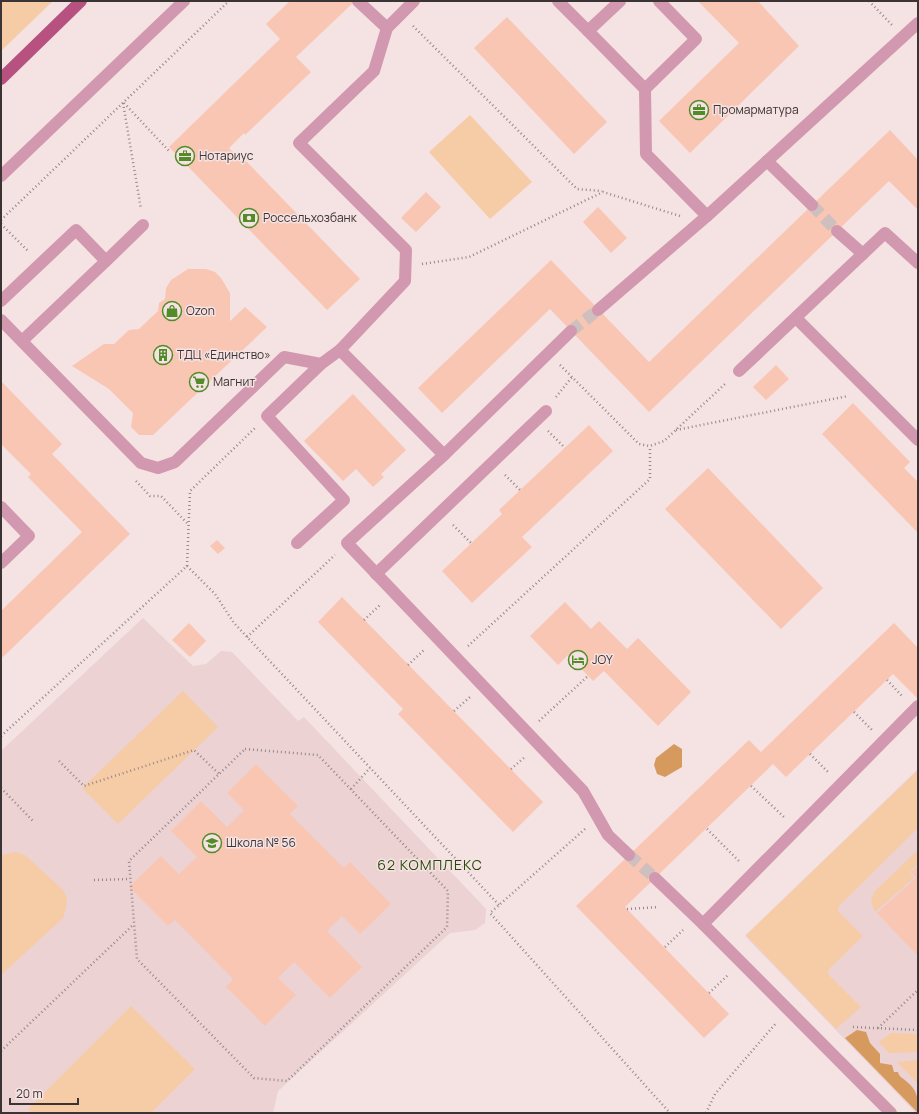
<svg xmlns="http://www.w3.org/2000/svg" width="919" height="1114" font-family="Manrope,sans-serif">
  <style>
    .built { fill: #ecd2d2 }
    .green { fill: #f6cca7 }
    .forest { fill: #d79a5e }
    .building { fill: #f9c6b4 }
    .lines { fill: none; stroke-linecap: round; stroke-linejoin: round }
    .minor-tunnel { stroke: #d0bfbf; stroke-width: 12; stroke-dasharray: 12 6; stroke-linecap: butt }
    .path { stroke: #958888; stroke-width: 2.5; stroke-dasharray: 1 3; stroke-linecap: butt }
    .minor { stroke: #d298af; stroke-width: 12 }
    .major { stroke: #b75180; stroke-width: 12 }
    .labels { text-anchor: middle; stroke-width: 3; stroke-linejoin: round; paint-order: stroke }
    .poi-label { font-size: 12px; fill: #3b3434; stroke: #f5e2e2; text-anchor: start }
    .quarter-label { font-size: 14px; letter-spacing: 1px; fill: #264a09; stroke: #f5e2e2 }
  </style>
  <rect width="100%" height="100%" fill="#f5e2e2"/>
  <g class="built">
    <path d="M143 618 193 666 206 664 221 651 232 652 298 721 304 717 486 909 485 923 475 930 450 933 278 1091 273 1113H1V751Z"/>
    <path d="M918 769V1113H916L745 936Z"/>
  </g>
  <g class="green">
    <path d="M1 1H53L1 51Z"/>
    <path d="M470 115 532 182 490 219 429 152Z"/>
    <path d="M183 691 218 727 118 824 82 788Z"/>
    <path d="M918 770V828L839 906 838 911 863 936 828 970 829 975 861 1007 836 1029 746 935Z"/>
    <path d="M918 850V864L910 872 914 878 875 912 871 901 874 892Z"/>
    <path d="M15 852 25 855 63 890 67 898 66 908 63 918 1 975V855Z"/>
    <path d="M131 1006 195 1069 151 1113H32L28 1109Z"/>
    <path d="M891 1033 918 1034V1052L889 1053 879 1042Z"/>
    <path d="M918 1060V1084L897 1062Z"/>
  </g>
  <g class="forest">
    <path d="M674 744 682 749V767L665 777 657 774 654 765 656 758Z"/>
    <path d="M857 1030 866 1032 870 1043 880 1054V1063L892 1065 894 1072H898C899 1077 903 1078 906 1081 917 1090 918 1096 918 1113L845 1038Z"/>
  </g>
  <g class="building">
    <path d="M290 1H355L296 57 311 72 245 135 244 133 229 148 244 163 246 161 360 279 327 310 169 147 280 39 266 24Z"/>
    <path d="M698 1H758L799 46 690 153 659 121 739 43Z"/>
    <path d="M507 17 607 122 574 154 474 48Z"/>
    <path d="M890 130 918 160V210L889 181 649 412 550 309 442 413 418 388 551 260 649 362Z"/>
    <path d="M426 192 441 207 416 232 401 218Z"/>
    <path d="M598 207 627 238 611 253 583 222Z"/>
    <path d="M188 269H206L215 272 221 278 230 293V321L245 307 267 327 153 435H139L131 427 133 413 109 389 72 366 104 344H114L129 330 139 329 158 311 159 303 165 299 166 288 171 280Z"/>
    <path d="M776 365 789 379 766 400 753 387Z"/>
    <path d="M1 381 62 444 52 454 130 534 3 657 1 655V611L82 532 28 477 31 474 1 444Z"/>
    <path d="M353 394 406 450 381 474 384 477 373 487 356 469 343 481 304 441Z"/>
    <path d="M853 403 910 462 904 468 918 482V533L822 434Z"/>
    <path d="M589 425 613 451 522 537 532 547 472 603 442 571 502 514 499 510Z"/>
    <path d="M708 468 823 588 781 629 665 509Z"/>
    <path d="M217 540 225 548 218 554 210 546Z"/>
    <path d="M342 597 543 802 513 832 398 714 403 709 318 622Z"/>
    <path d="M565 602 591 629 599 621 627 649 638 638 691 692 658 726 604 671 593 681 568 655 558 665 530 636Z"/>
    <path d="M189 623 206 641 190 657 172 640Z"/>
    <path d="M894 623 918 648V699L893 674 786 777 773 764 625 907 729 1014 704 1038 576 906 749 740 761 752Z"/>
    <path d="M256 764 298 806 290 814 344 868 350 862 391 904 360 934 342 916 327 931 362 967 330 998 294 962 278 978 296 995 265 1026 226 987 233 979 175 920 168 926 129 887 161 856 179 874 197 857 171 831 201 801 227 827 244 810 227 793Z"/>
    <path d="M918 866V956L877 913 916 878 911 872Z"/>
  </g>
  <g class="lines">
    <g class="minor-tunnel">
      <path d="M812 205 837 231"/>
      <path d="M571 331 598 310"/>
      <path d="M629 855 655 878"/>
    </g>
    <g class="path">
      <path d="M869 1 892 25"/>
      <path d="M413 26 577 189 602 191"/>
      <path d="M123 103 141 209"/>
      <path d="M124 103 170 152"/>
      <path d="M1 220 229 1"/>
      <path d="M1 224 29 252"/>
      <path d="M422 264 469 257 603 192 680 216"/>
      <path d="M560 365 639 444 650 446 664 441 726 383"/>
      <path d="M556 397 572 377"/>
      <path d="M676 430 848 396"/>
      <path d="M548 431 565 448"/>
      <path d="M505 475 520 490"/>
      <path d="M136 481 150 496H161L187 523"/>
      <path d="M453 525 471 543"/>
      <path d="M187 566 215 594 234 623 499 905"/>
      <path d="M364 620 381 604"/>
      <path d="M247 637 335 555"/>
      <path d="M468 646 650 479V446"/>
      <path d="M408 665 425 649"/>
      <path d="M887 680 903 697"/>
      <path d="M454 711 470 697"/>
      <path d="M854 712 872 730"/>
      <path d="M539 721 588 676"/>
      <path d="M1 736 187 566 190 491 255 428"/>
      <path d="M245 749 318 755 448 891 447 927 287 1081 254 1078 137 959 129 861Z"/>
      <path d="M810 754 828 772"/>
      <path d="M59 761 84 786 194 750 219 774"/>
      <path d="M511 769 526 756"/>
      <path d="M751 786 784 817"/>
      <path d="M1 788 33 821"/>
      <path d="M351 789 370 768"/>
      <path d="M585 829 490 913 670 1113"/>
      <path d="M707 829 740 862"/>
      <path d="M94 880 130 879"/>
      <path d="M627 909 659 907"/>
      <path d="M665 947 683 930"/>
      <path d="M709 993 729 974"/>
      <path d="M853 1027 918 1030"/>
      <path d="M878 1028 918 990"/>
      <path d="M1 1051 133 925"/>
      <path d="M706 1113 715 1094 777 1022"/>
    </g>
    <g class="minor">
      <path d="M358 1 387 28"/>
      <path d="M414 1 387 28 374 71 299 143 406 250 405 281 340 350 444 455"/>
      <path d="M558 1 588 31"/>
      <path d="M620 1 588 31 645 89 646 154 707 216"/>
      <path d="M645 89 696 39 659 1"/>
      <path d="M767 161 812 205"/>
      <path d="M1 176 184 1"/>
      <path d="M837 231 863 254"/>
      <path d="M106 261 143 225"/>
      <path d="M1 301 76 230 106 261 22 341"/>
      <path d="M598 310 707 216 918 23"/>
      <path d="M796 318 918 440"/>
      <path d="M1 320 141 463 158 468 175 462 284 357 321 364 340 350"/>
      <path d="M571 331 444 455 347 543 583 791 608 835 629 855"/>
      <path d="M739 371 885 233 918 263"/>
      <path d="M1 507 29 536 1 563"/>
      <path d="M297 543 344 500 267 416 321 364"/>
      <path d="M376 574 546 411"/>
      <path d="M655 878 703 924 891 1113"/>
      <path d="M703 924 918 706"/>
    </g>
    <path class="major" d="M1 79 81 1"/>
  </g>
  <defs>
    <symbol id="office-ring" viewBox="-11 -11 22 22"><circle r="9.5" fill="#f5e2e2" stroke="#528c29" stroke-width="1.5"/><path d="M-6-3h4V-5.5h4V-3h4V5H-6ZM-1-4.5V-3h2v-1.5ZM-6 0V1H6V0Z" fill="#528c29"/></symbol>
    <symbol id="bank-ring" viewBox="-11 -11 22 22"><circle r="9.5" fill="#f5e2e2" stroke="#528c29" stroke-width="1.5"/><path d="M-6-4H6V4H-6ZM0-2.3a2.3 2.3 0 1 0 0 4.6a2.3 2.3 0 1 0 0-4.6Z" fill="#528c29"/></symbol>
    <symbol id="shop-ring" viewBox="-11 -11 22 22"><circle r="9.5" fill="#f5e2e2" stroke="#528c29" stroke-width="1.5"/><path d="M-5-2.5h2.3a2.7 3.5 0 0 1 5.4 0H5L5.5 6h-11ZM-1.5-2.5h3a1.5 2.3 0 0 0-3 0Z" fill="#528c29"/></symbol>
    <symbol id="building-ring" viewBox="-11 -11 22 22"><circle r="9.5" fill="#f5e2e2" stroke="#528c29" stroke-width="1.5"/><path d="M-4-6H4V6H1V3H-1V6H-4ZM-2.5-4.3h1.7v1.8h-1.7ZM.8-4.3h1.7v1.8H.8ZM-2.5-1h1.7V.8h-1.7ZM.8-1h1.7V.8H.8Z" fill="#528c29"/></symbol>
    <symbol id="supermarket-ring" viewBox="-11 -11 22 22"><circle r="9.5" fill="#f5e2e2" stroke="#528c29" stroke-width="1.5"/><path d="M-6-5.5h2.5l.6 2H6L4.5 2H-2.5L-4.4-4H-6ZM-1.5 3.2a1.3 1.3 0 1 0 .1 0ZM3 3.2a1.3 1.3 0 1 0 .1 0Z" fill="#528c29"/></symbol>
    <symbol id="hotel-ring" viewBox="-11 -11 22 22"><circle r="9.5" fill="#f5e2e2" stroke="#528c29" stroke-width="1.5"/><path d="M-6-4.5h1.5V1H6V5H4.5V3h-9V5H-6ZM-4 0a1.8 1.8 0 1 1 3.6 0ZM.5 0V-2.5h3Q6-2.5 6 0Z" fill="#528c29"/></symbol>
    <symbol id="school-ring" viewBox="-11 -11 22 22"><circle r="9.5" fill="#f5e2e2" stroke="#528c29" stroke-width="1.5"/><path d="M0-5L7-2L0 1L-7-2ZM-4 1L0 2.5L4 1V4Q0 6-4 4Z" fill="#528c29"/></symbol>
  </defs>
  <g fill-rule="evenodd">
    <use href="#office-ring" x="688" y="99" width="22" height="22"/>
    <use href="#office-ring" x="174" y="145" width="22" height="22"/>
    <use href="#bank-ring" x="238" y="207" width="22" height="22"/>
    <use href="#shop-ring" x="161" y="300" width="22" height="22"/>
    <use href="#building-ring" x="152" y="344" width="22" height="22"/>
    <use href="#supermarket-ring" x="188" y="371" width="22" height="22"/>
    <use href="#hotel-ring" x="567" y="649" width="22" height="22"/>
    <use href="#school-ring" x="201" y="832" width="22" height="22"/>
  </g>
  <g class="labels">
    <g class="poi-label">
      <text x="713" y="114">Промарматура</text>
      <text x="199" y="160">Нотариус</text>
      <text x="263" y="222">Россельхозбанк</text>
      <text x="186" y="315">Ozon</text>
      <text x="177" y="359">ТДЦ «Единство»</text>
      <text x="213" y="386">Магнит</text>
      <text x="592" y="664">JOY</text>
      <text x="226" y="847">Школа № 56</text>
    </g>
    <g class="quarter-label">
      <text x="430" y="870">62 КОМПЛЕКС</text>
    </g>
  </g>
  <rect width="919" height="1114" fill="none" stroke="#3b3434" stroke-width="4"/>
  <path d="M10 1098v6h68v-6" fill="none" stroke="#3b3434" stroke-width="2"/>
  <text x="16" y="1098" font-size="12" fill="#3b3434" stroke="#f5e2e2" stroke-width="3" paint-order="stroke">20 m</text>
</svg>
